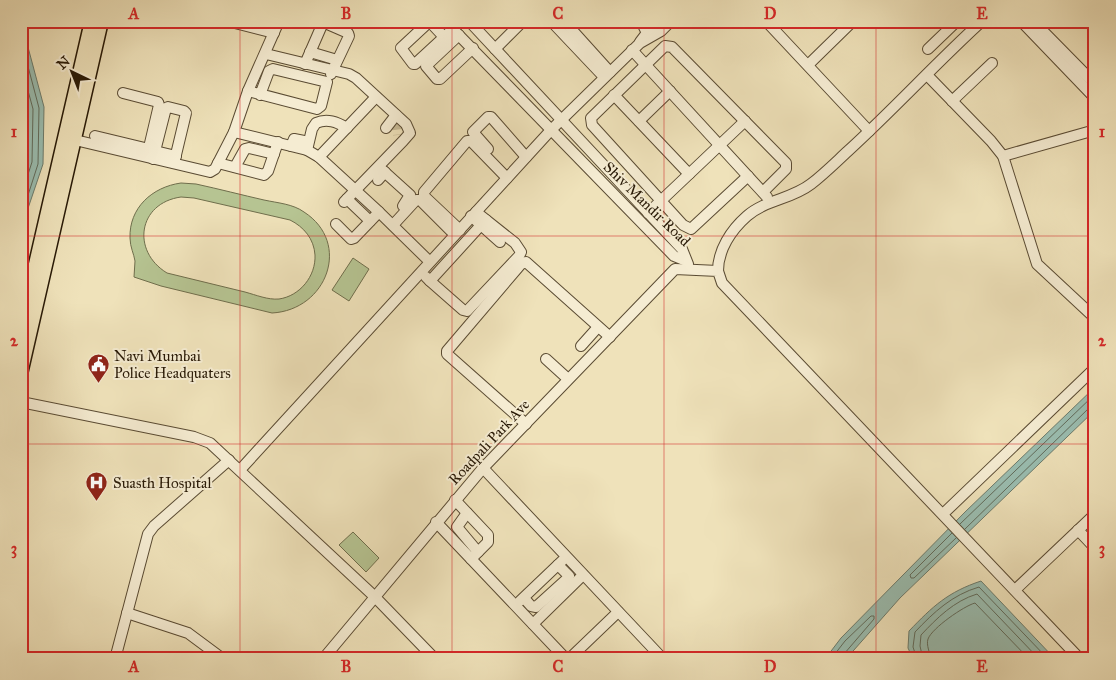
<svg xmlns="http://www.w3.org/2000/svg" width="1116" height="680" font-family="'IM FELL Great Primer',serif">
  <style>
    .green { fill: #b6c492; stroke: #6f6e4c; fill-rule: evenodd }
    .water { fill: #9abdb0; stroke: #6c7b6c }
    .lines { fill: none; stroke-linecap: round; stroke-linejoin: round }
    .shore { stroke: #616b5b; stroke-width: 1 }
    .minor-tunnel { stroke: #c7ba96; stroke-width: 10; stroke-dasharray: 10 5; stroke-linecap: butt }
    .minor-casing { stroke: #5a4b33; stroke-width: 12 }
    .major-casing { stroke: #281906; stroke-width: 15 }
    .minor { stroke: #f5ecd2; stroke-width: 10 }
    .major { stroke: #efe2ba; stroke-width: 12 }
    .grid { fill: none; stroke: #d62828; stroke-width: 1; stroke-opacity: 0.55 }
    .labels { text-anchor: middle; stroke-width: 4; stroke-linejoin: round; paint-order: stroke }
    .street-label { font-size: 15px; fill: #281906; stroke: #f5ecd2 }
    .poi-label { font-size: 15px; fill: #281906; stroke: #f5ecd2; text-anchor: start }
    .neatline { fill: none; stroke: #d62828; stroke-width: 2 }
    .grid-label { font-size: 16px; text-anchor: middle; font-weight: bold; fill: #d62828 }
  </style>
  <rect width="100%" height="100%" fill="#efe2ba"/>
  <filter id="stains"><feTurbulence type="fractalNoise" baseFrequency=".004" numOctaves="4"/><feColorMatrix values="0 0 0 0 .2 0 0 0 0 .09 0 0 0 0 .02 0 0 0 .5 -.17"/></filter>
  <radialGradient id="worn" r=".72"><stop offset=".6" stop-color="#630" stop-opacity="0"/><stop offset="1" stop-color="#630" stop-opacity=".3"/></radialGradient>
  <g class="green">
    <path d="M181 183 196 184C219 189 242 195 264 200 278 203 293 204 304 212 352 243 327 310 272 313L161 286 134 277C134 272 135 266 135 261 134 254 130 247 130 238 129 208 152 187 181 183ZM181 197 194 198 290 220C304 227 314 239 315 255 316 276 300 296 279 299 268 300 256 295 245 292 219 286 193 279 167 273 131 251 138 203 181 197Z"/>
    <path d="M353 258 369 269 349 301 332 290Z"/>
    <path d="M353 532 379 558 366 572 339 545Z"/>
  </g>
  <g class="water">
    <path d="M21 21 44 107 43 164 21 229Z"/>
    <path d="M1095 387V410L900 598 846 659H825L841 638 965 512Z"/>
    <path d="M981 581 1055 659H913L908 648 909 631C933 606 948 592 981 581Z"/>
  </g>
  <g class="lines">
    <g class="shore">
      <path d="M21 40 39 108 38 164 21 217"/>
      <path d="M21 65 33 109 32 162 21 196"/>
      <path d="M21 94C27 116 28 150 21 172"/>
      <path d="M960 524 1095 394"/>
      <path d="M965 529 1089 408 1095 406"/>
      <path d="M952 533 910 575 911 578H914L956 538"/>
      <path d="M831 659 845 641 871 616H874V619L844 654 843 659"/>
      <path d="M917 659 913 647 915 632C934 612 952 595 979 587L1048 659"/>
      <path d="M923 659 920 646 921 635C937 618 954 601 977 594L1039 659"/>
      <path d="M931 659C930 653 926 645 928 639 932 628 964 606 975 603L1029 659"/>
    </g>
    <path class="minor-tunnel" d="M392 122 397 126 398 135"/>
    <defs>
      <g id="minor">
        <path d="M227 21 274 33"/>
        <path d="M430 21 401 48 413 64H415L453 29"/>
        <path d="M445 21 674 256 686 261"/>
        <path d="M469 21 682 249 688 264"/>
        <path d="M551 21 604 77"/>
        <path d="M564 21 610 72"/>
        <path d="M641 21 649 37"/>
        <path d="M766 21 869 131"/>
        <path d="M1021 21 1095 98"/>
        <path d="M1033 21 1095 84"/>
        <path d="M430 22 444 37"/>
        <path d="M459 35 426 66 437 79H440L473 48"/>
        <path d="M640 42 656 21"/>
        <path d="M495 49 522 22"/>
        <path d="M928 49 954 24"/>
        <path d="M632 50 767 197"/>
        <path d="M310 52 337 60"/>
        <path d="M266 54 349 74 356 78 406 124 410 133 403 141 344 202"/>
        <path d="M305 64 322 25 325 23 348 33 349 36 331 74"/>
        <path d="M808 65 853 21"/>
        <path d="M927 75 991 141 1003 156 1037 264 1095 318"/>
        <path d="M248 91 317 109 321 106 327 82 273 69 269 71 260 95"/>
        <path d="M123 93 158 102 159 105 147 156"/>
        <path d="M614 95 689 174"/>
        <path d="M952 101 992 63"/>
        <path d="M639 121 670 91"/>
        <path d="M386 128 396 115"/>
        <path d="M234 132 307 150 319 157 379 212 429 261"/>
        <path d="M95 136 149 149"/>
        <path d="M75 140 210 172 215 169 234 132 248 91 279 21"/>
        <path d="M291 146 294 139 304 141 302 148"/>
        <path d="M488 149 473 132 488 117H491L526 157"/>
        <path d="M307 150 312 129 316 123C327 118 337 122 347 128"/>
        <path d="M155 151 176 156"/>
        <path d="M1003 156 1095 130"/>
        <path d="M319 157 376 97"/>
        <path d="M153 159 166 108 168 107 184 111 186 113 174 163"/>
        <path d="M218 163 264 175 268 171 278 142"/>
        <path d="M235 167 245 149 249 148 274 154"/>
        <path d="M379 167 410 195 403 206"/>
        <path d="M748 176 691 229 683 225 592 125 591 118 665 46 672 47 786 163V169L763 192"/>
        <path d="M378 180 385 172"/>
        <path d="M347 199 370 221"/>
        <path d="M648 213 745 121"/>
        <path d="M486 220 481 225 500 242"/>
        <path d="M336 224 351 239 354 238 379 212"/>
        <path d="M393 225 416 200H420L451 231"/>
        <path d="M460 230 424 196V192L467 141H471L507 178"/>
        <path d="M718 271C718 250 731 230 747 216 765 200 792 199 811 184 824 174 836 162 848 151 894 109 936 63 982 21"/>
        <path d="M426 277 430 281 481 225 471 216"/>
        <path d="M430 281 463 310 467 311 519 256 521 252 515 243 476 212"/>
        <path d="M581 346 598 327"/>
        <path d="M546 359 568 379"/>
        <path d="M21 402 194 437 210 443 374 596 435 659"/>
        <path d="M526 424 447 354V351L521 264 526 262 610 337"/>
        <path d="M483 468 663 659"/>
        <path d="M240 470 551 130 640 43 661 31 671 21"/>
        <path d="M455 500 488 535V542L471 559"/>
        <path d="M467 513 457 527 478 552"/>
        <path d="M943 514 1095 368"/>
        <path d="M436 522 566 659"/>
        <path d="M1078 530 1095 548"/>
        <path d="M1015 590 1095 514"/>
        <path d="M524 598 531 606 536 607 568 578 569 576 558 565"/>
        <path d="M520 601 562 561"/>
        <path d="M127 613 188 633 223 659"/>
        <path d="M533 624 583 575"/>
        <path d="M115 659 148 534 154 526 229 460"/>
        <path d="M323 659 483 468 675 269 718 271 722 283 1080 659"/>
        <path d="M569 659 618 612"/>
      </g>
      <g id="major">
        <path d="M21 325 91 21"/>
        <path d="M21 374 102 21"/>
      </g>
    </defs>
    <use href="#minor" class="minor-casing"/>
    <use href="#major" class="major-casing"/>
    <use href="#minor" class="minor"/>
    <use href="#major" class="major"/>
  </g>
  <path class="grid" d="M240 21V659M452 21V659M664 21V659M876 21V659M21 236H1095M21 444H1095"/>
  <defs>
    <symbol id="civic-pin" viewBox="-11 -11 22 30"><path d="M0 17L-7.5 6A9.5 9.5 0 1 1 7.5 6Z" fill="#8f2418" stroke="#f5ecd2"/><path d="M-.6-6.5H3V-4.5H.6V-3L4-1V1h2V6H-6V1h2V-1L-.6-3ZM-1.2 2.5V6h2.4V2.5Z" fill="#fff"/></symbol>
    <symbol id="hospital-pin" viewBox="-11 -11 22 30"><path d="M0 17L-7.5 6A9.5 9.5 0 1 1 7.5 6Z" fill="#8f2418" stroke="#f5ecd2"/><path d="M-5-5h3v3.5h4V-5h3V5h-3V1.5h-4V5h-3Z" fill="#fff"/></symbol>
  </defs>
  <g fill-rule="evenodd">
    <use href="#civic-pin" x="86" y="352" width="25" height="34"/>
    <use href="#hospital-pin" x="84" y="470" width="25" height="34"/>
  </g>
  <g class="labels">
    <g class="street-label">
      <text transform="translate(647 204) rotate(44)" y="5">Shiv Mandir Road</text>
      <text transform="translate(489 442) rotate(-47)" y="5">Roadpali Park Ave</text>
    </g>
    <g class="poi-label">
      <text x="114" y="361">Navi Mumbai<tspan x="114" dy="17">Police Headquaters</tspan></text>
      <text x="113" y="488">Suasth Hospital</text>
    </g>
  </g>
  <rect width="1116" height="680" fill="none" stroke="#efe2ba" stroke-width="55"/>
  <g transform="translate(72 72) rotate(317)" stroke="#f5ecd2" stroke-width="4" paint-order="stroke">
  <path d="M0-4L9 19L0 12L-9 19Z" fill="#281906"/>
  <text y="-8" font-size="14" font-weight="bold" text-anchor="middle" fill="#281906">N</text>
  </g>
  <rect x="28" y="28" width="1060" height="624" class="neatline"/>
  <g class="grid-label">
    <text x="134" y="19">A</text>
    <text x="346" y="19">B</text>
    <text x="558" y="19">C</text>
    <text x="770" y="19">D</text>
    <text x="982" y="19">E</text>
    <text x="14" y="137">1</text>
    <text x="1102" y="137">1</text>
    <text x="14" y="346">2</text>
    <text x="1102" y="346">2</text>
    <text x="14" y="554">3</text>
    <text x="1102" y="554">3</text>
    <text x="134" y="672">A</text>
    <text x="346" y="672">B</text>
    <text x="558" y="672">C</text>
    <text x="770" y="672">D</text>
    <text x="982" y="672">E</text>
  </g>
  <rect width="100%" height="100%" filter="url(#stains)"/>
  <rect width="100%" height="100%" fill="url(#worn)"/>
</svg>
